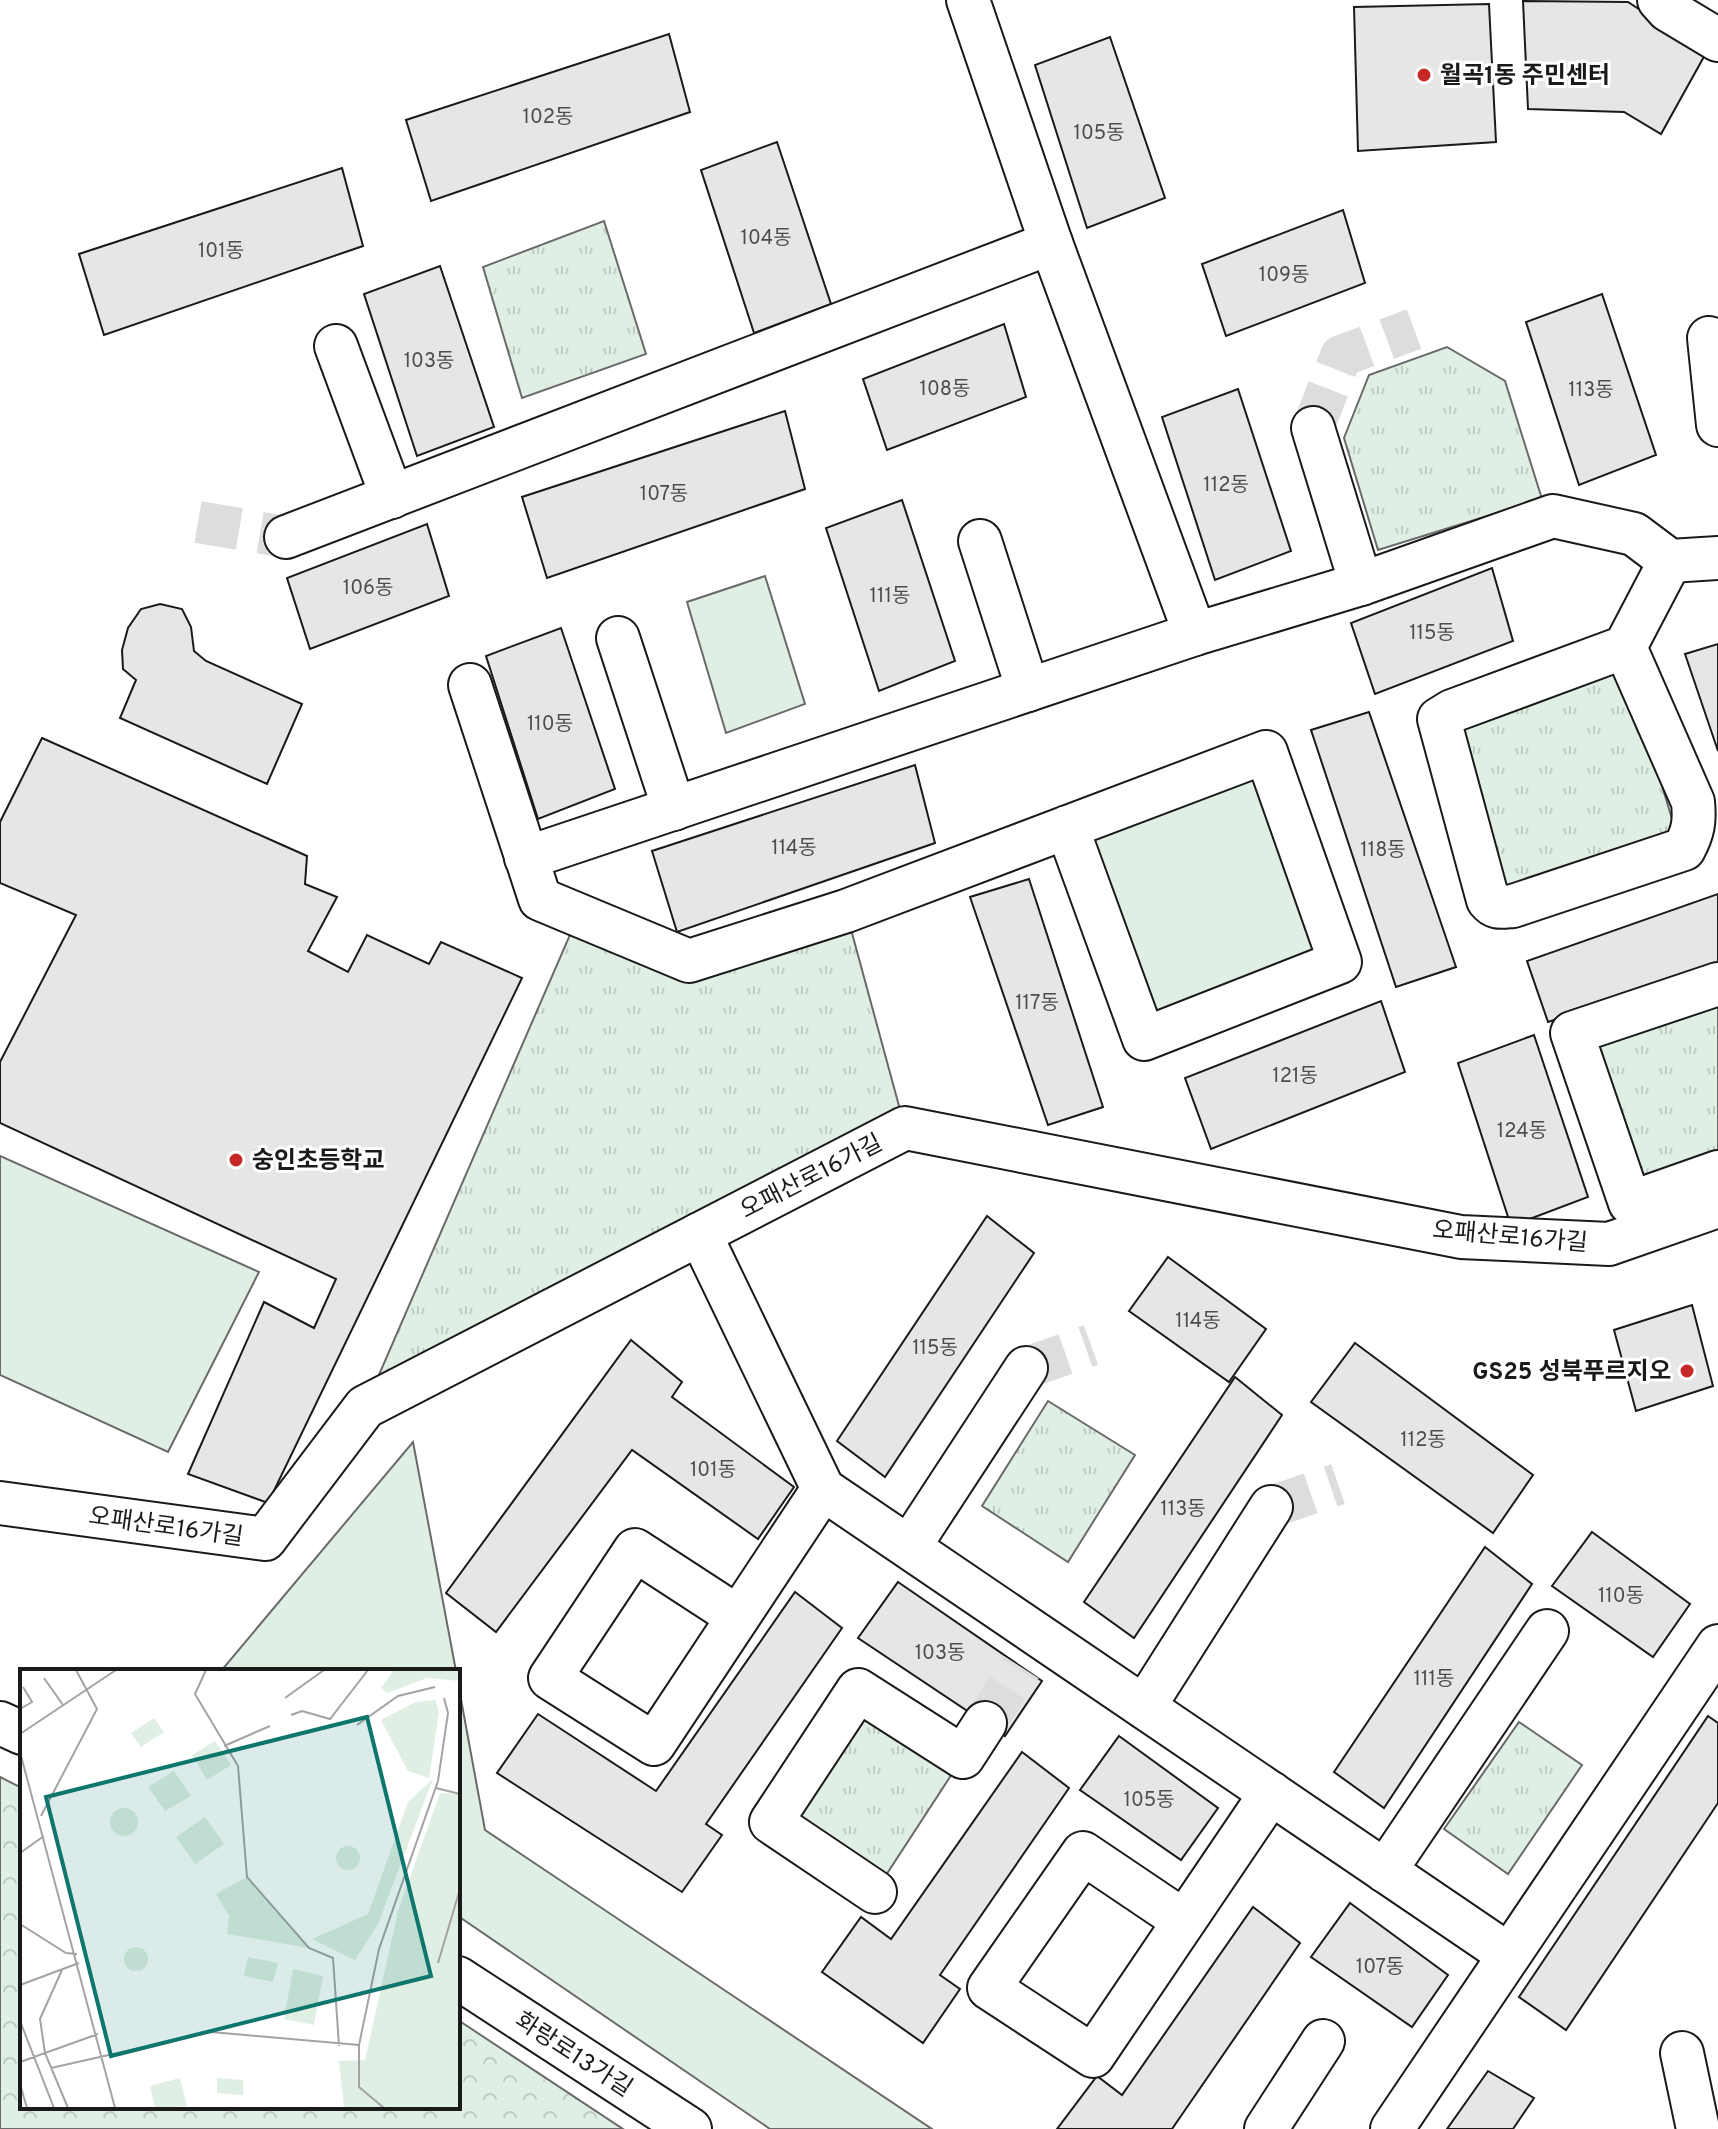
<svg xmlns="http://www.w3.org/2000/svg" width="1718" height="2129" font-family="Overpass,'Noto Sans KR',sans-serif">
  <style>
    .grass { fill: #e0efe3; stroke: #6a6a6a; stroke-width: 2 }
    .forest { fill: url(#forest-crowns); stroke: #6a6a6a; stroke-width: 2 }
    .park { fill: url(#park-tufts); stroke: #6a6a6a; stroke-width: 2 }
    .building { fill: #e6e6e6; stroke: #1a1a1a; stroke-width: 2 }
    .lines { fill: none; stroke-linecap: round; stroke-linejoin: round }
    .minor-tunnel { stroke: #ddd; stroke-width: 42; stroke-dasharray: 42 21; stroke-linecap: butt }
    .minor-casing { stroke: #1a1a1a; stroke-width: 46 }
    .minor { stroke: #fff; stroke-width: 42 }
    .poi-dot { fill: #c62828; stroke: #fff; stroke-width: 3 }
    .labels { text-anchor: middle; stroke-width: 6; stroke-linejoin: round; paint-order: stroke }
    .number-label { font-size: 20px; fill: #4d4d4d }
    .poi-label { font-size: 24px; font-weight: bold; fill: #1a1a1a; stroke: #fff; text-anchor: start }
    .street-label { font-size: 24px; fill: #1a1a1a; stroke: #fff }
    .inset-road { fill: none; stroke: #a3a3a3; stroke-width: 2 }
    .view { fill: #0f766e; fill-opacity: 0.15; stroke: #0f766e; stroke-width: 4 }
    .inset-edge { fill: none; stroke: #1a1a1a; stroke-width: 4 }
  </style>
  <defs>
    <pattern id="forest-crowns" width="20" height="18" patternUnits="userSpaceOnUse" patternTransform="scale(2)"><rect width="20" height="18" fill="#e0efe3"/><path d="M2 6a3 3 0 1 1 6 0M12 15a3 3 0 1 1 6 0" fill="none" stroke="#c0ccc2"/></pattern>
    <pattern id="park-tufts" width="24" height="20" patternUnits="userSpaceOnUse" patternTransform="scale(2)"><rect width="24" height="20" fill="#e0efe3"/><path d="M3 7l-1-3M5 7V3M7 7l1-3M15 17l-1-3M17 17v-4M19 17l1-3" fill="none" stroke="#c0ccc2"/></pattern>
  </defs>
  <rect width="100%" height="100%" fill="#fff"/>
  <g class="grass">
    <path d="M765 576 805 704 726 733 687 602Z"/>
    <path d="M1266 752 1340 962 1144 1039 1067 827Z"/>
    <path d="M0 1156 259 1272 168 1452 0 1375Z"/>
    <path d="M413 1442 456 1671H221Z"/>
    <path d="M458 1683 485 1830 932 2129H770L458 1916Z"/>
  </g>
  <path class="forest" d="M0 1777 22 1788V2107H458V2020L623 2129H0Z"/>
  <g class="park">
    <path d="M604 221 646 354 522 398 483 267Z"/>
    <path d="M1447 347 1505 381 1542 499 1378 550 1344 438 1369 375Z"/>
    <path d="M1622 654 1679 842 1496 904 1443 719Z"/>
    <path d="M846 911 905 1128 365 1407 579 914 689 961Z"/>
    <path d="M1718 984V1172L1630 1203 1572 1033Z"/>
    <path d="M1048 1401 1135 1455 1068 1562 982 1506Z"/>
    <path d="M858 1690 963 1757 875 1892 771 1822Z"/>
    <path d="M1519 1722 1582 1765 1508 1874 1444 1829Z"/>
  </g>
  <g class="building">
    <path d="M1523 1 1628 2 1706 53 1661 134 1624 112 1528 109Z"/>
    <path d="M1489 4 1496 142 1358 151 1354 7Z"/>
    <path d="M669 34 690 112 431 201 406 120Z"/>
    <path d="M1110 37 1165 198 1087 228 1035 65Z"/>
    <path d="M777 142 831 304 754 333 701 170Z"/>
    <path d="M342 168 363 246 104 335 79 254Z"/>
    <path d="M1343 210 1365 283 1226 336 1202 264Z"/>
    <path d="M440 266 494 427 417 456 364 294Z"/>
    <path d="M1602 294 1656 455 1579 485 1526 322Z"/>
    <path d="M1004 324 1026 397 887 450 863 379Z"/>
    <path d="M1238 389 1291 551 1215 580 1162 417Z"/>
    <path d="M785 411 805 489 547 578 522 497Z"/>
    <path d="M902 500 955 661 879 691 826 528Z"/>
    <path d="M427 524 449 596 310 649 287 578Z"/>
    <path d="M1492 568 1513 641 1375 694 1351 623Z"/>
    <path d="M160 604 182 609 191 627 194 651 206 661 302 704 267 784 120 718 136 680 123 669 122 650 128 628 141 609Z"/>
    <path d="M561 628 615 789 538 819 486 656Z"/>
    <path d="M1718 644V751L1685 654Z"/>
    <path d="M1369 712 1456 967 1396 987 1311 730Z"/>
    <path d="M42 738 307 856 305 884 337 897 308 951 348 972 367 935 429 964 441 942 522 978 268 1503 188 1474 264 1302 314 1328 336 1279 0 1123V1062L76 915 0 883V822Z"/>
    <path d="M915 765 935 843 677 932 652 851Z"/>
    <path d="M1029 879 1103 1107 1048 1125 970 897Z"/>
    <path d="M1718 894V966L1548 1022 1527 961Z"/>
    <path d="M1381 1001 1405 1072 1211 1149 1185 1078Z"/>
    <path d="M1534 1035 1588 1197 1511 1226 1458 1063Z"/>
    <path d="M987 1216 1034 1253 885 1477 837 1441Z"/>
    <path d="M1168 1257 1266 1329 1229 1382 1129 1311Z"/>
    <path d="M1692 1305 1713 1386 1636 1411 1614 1330Z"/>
    <path d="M631 1340 682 1382 672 1397 794 1487 758 1539 632 1450 496 1632 446 1593Z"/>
    <path d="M1355 1343 1533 1475 1493 1533 1311 1402Z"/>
    <path d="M1235 1377 1282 1415 1134 1638 1084 1602Z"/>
    <path d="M1592 1532 1690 1604 1653 1657 1552 1586Z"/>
    <path d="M1485 1547 1532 1584 1384 1808 1334 1772Z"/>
    <path d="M898 1582 1042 1681 1005 1736 858 1638Z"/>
    <path d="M795 1592 842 1628 706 1824 722 1835 682 1892 497 1773 538 1714 656 1791Z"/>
    <path d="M1708 1716 1718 1723V1803L1566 2030 1519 1997Z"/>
    <path d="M1119 1736 1218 1808 1181 1860 1080 1790Z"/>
    <path d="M1022 1752 1069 1788 940 1975 960 1989 923 2043 822 1972 861 1917 891 1939Z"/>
    <path d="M1350 1903 1448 1975 1412 2027 1311 1957Z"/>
    <path d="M1253 1907 1300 1943 1172 2129H1057L1097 2076 1122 2095Z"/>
    <path d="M1488 2071 1534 2098 1513 2129H1447Z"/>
  </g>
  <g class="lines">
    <g class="minor-tunnel">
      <path d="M1313 428 1341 356 1414 329"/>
      <path d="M198 522 286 537"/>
      <path d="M1026 1368 1091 1345"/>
      <path d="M1271 1507 1338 1484"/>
      <path d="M985 1723 1021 1667"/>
    </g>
    <defs>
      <g id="minor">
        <path d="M968 0 1051 243 1195 634"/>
        <path d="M1659 0 1668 10 1718 40"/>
        <path d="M1709 338 1718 425"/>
        <path d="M336 346 392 497"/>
        <path d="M1313 428 1361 584"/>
        <path d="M286 537 1051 243"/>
        <path d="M980 541 1028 690"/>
        <path d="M618 638 674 809"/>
        <path d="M1625 647 1693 802C1695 822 1693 832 1684 849L1513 906C1501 907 1495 909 1488 900L1439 719 1452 711 1625 647 1670 561"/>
        <path d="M470 685 540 899 689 961 846 911 1266 752 1340 962 1144 1039 1067 827"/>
        <path d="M526 858 1195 634 1361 584 1553 516 1634 534 1670 561 1718 558"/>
        <path d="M1718 984 1572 1033 1630 1203 1718 1172"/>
        <path d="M700 1234 823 1489 1509 1955"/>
        <path d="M0 1503 265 1539 365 1407 905 1128 1461 1237 1609 1244 1718 1206"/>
        <path d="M909 1547 1026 1368"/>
        <path d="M738 1617 635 1550 550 1678 654 1744 823 1489"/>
        <path d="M1144 1707 1271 1507"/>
        <path d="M0 1723 22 1733"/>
        <path d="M1385 1871 1547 1631"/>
        <path d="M875 1892 771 1822 858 1690 963 1757 985 1723"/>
        <path d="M1184 1921 1083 1853 989 1988 1093 2056 1271 1793"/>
        <path d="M458 1978 690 2129"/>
        <path d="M1682 2053 1698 2129"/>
        <path d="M1266 2129 1323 2041"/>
        <path d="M1392 2129 1718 1646"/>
      </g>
    </defs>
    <use href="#minor" class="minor-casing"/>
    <use href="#minor" class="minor"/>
  </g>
  <g class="poi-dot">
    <circle cx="1424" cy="75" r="8"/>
    <circle cx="236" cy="1160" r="8"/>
    <circle cx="1687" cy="1371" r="8"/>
  </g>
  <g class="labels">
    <g class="number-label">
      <text x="548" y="123">102동</text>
      <text x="1099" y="139">105동</text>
      <text x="766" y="244">104동</text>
      <text x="221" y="257">101동</text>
      <text x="1284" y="281">109동</text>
      <text x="429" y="367">103동</text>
      <text x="945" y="395">108동</text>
      <text x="1591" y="396">113동</text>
      <text x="1226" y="491">112동</text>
      <text x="664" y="500">107동</text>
      <text x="368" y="594">106동</text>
      <text x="890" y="602">111동</text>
      <text x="1432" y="639">115동</text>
      <text x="550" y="730">110동</text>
      <text x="794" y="854">114동</text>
      <text x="1383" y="856">118동</text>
      <text x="1037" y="1009">117동</text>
      <text x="1295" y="1082">121동</text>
      <text x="1522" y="1137">124동</text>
      <text x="1198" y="1327">114동</text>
      <text x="935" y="1354">115동</text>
      <text x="1423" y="1446">112동</text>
      <text x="713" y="1476">101동</text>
      <text x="1183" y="1515">113동</text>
      <text x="1621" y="1602">110동</text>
      <text x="940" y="1659">103동</text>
      <text x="1434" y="1685">111동</text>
      <text x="1149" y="1806">105동</text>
      <text x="1380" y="1973">107동</text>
    </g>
    <g class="poi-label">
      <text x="1440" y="83">월곡1동 주민센터</text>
      <text x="252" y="1168">숭인초등학교</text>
      <text x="1671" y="1379" text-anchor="end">GS25 성북푸르지오</text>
    </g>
    <g class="street-label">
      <text transform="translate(811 1176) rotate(-27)" y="8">오패산로16가길</text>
      <text transform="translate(1510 1236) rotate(5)" y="8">오패산로16가길</text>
      <text transform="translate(166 1526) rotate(8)" y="8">오패산로16가길</text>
      <text transform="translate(574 2054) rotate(33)" y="8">화랑로13가길</text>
    </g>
  </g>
  <g transform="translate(20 1669)">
    <rect width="440" height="440" fill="#fff"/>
    <path d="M134 49 144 63 121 78 111 64ZM413 110 358 255 335 291 292 270 348 245 388 133ZM185 148 204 175 175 195 156 168ZM273 300 303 307 294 356 264 350ZM197 409 223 411V426L197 424Z" fill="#e0efe3"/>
    <path d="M374 1H440V12L407 9 367 24 361 19ZM420 124 440 125V439H324L319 392 345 391 378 242Z" fill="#e0efe3"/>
    <path d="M415 31 419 43 409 109 388 102 361 51 396 33ZM195 72 211 96 187 111 172 86ZM154 102 171 127 145 142 128 118ZM90 153a14 14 0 1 1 28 0a14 14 0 1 1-28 0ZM316 189a12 12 0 1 1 24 0a12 12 0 1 1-24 0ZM227 208 289 279 207 265 209 247 196 225ZM104 290a12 12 0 1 1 24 0a12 12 0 1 1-24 0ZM228 288 258 294 253 313 224 307ZM160 409 167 437 135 439 130 417Z" fill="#e0efe3"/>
    <path class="inset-road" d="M186 1 175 25 218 97 227 208 289 279 313 289 319 377M24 9 43 36M265 29 304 1M0 40 12 33 3 18M271 46 282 42 310 50 348 1M337 56 378 27 415 18M0 65 96 1M204 77 250 57M0 83 95 439M416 119 440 125M21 147 77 40 56 1M0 184 24 167M0 255 46 284 57 285M418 294 440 220M42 301 20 350 25 384 48 439M0 316 59 294M0 352 34 439M0 393 78 365M31 399 191 363 339 376M0 415 7 439M364 439 339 418V376L359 280 418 112 428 44 424 29"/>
    <path class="view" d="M347 48 411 307 91 387 26 128Z"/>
    <rect width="440" height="440" class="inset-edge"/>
  </g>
</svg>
